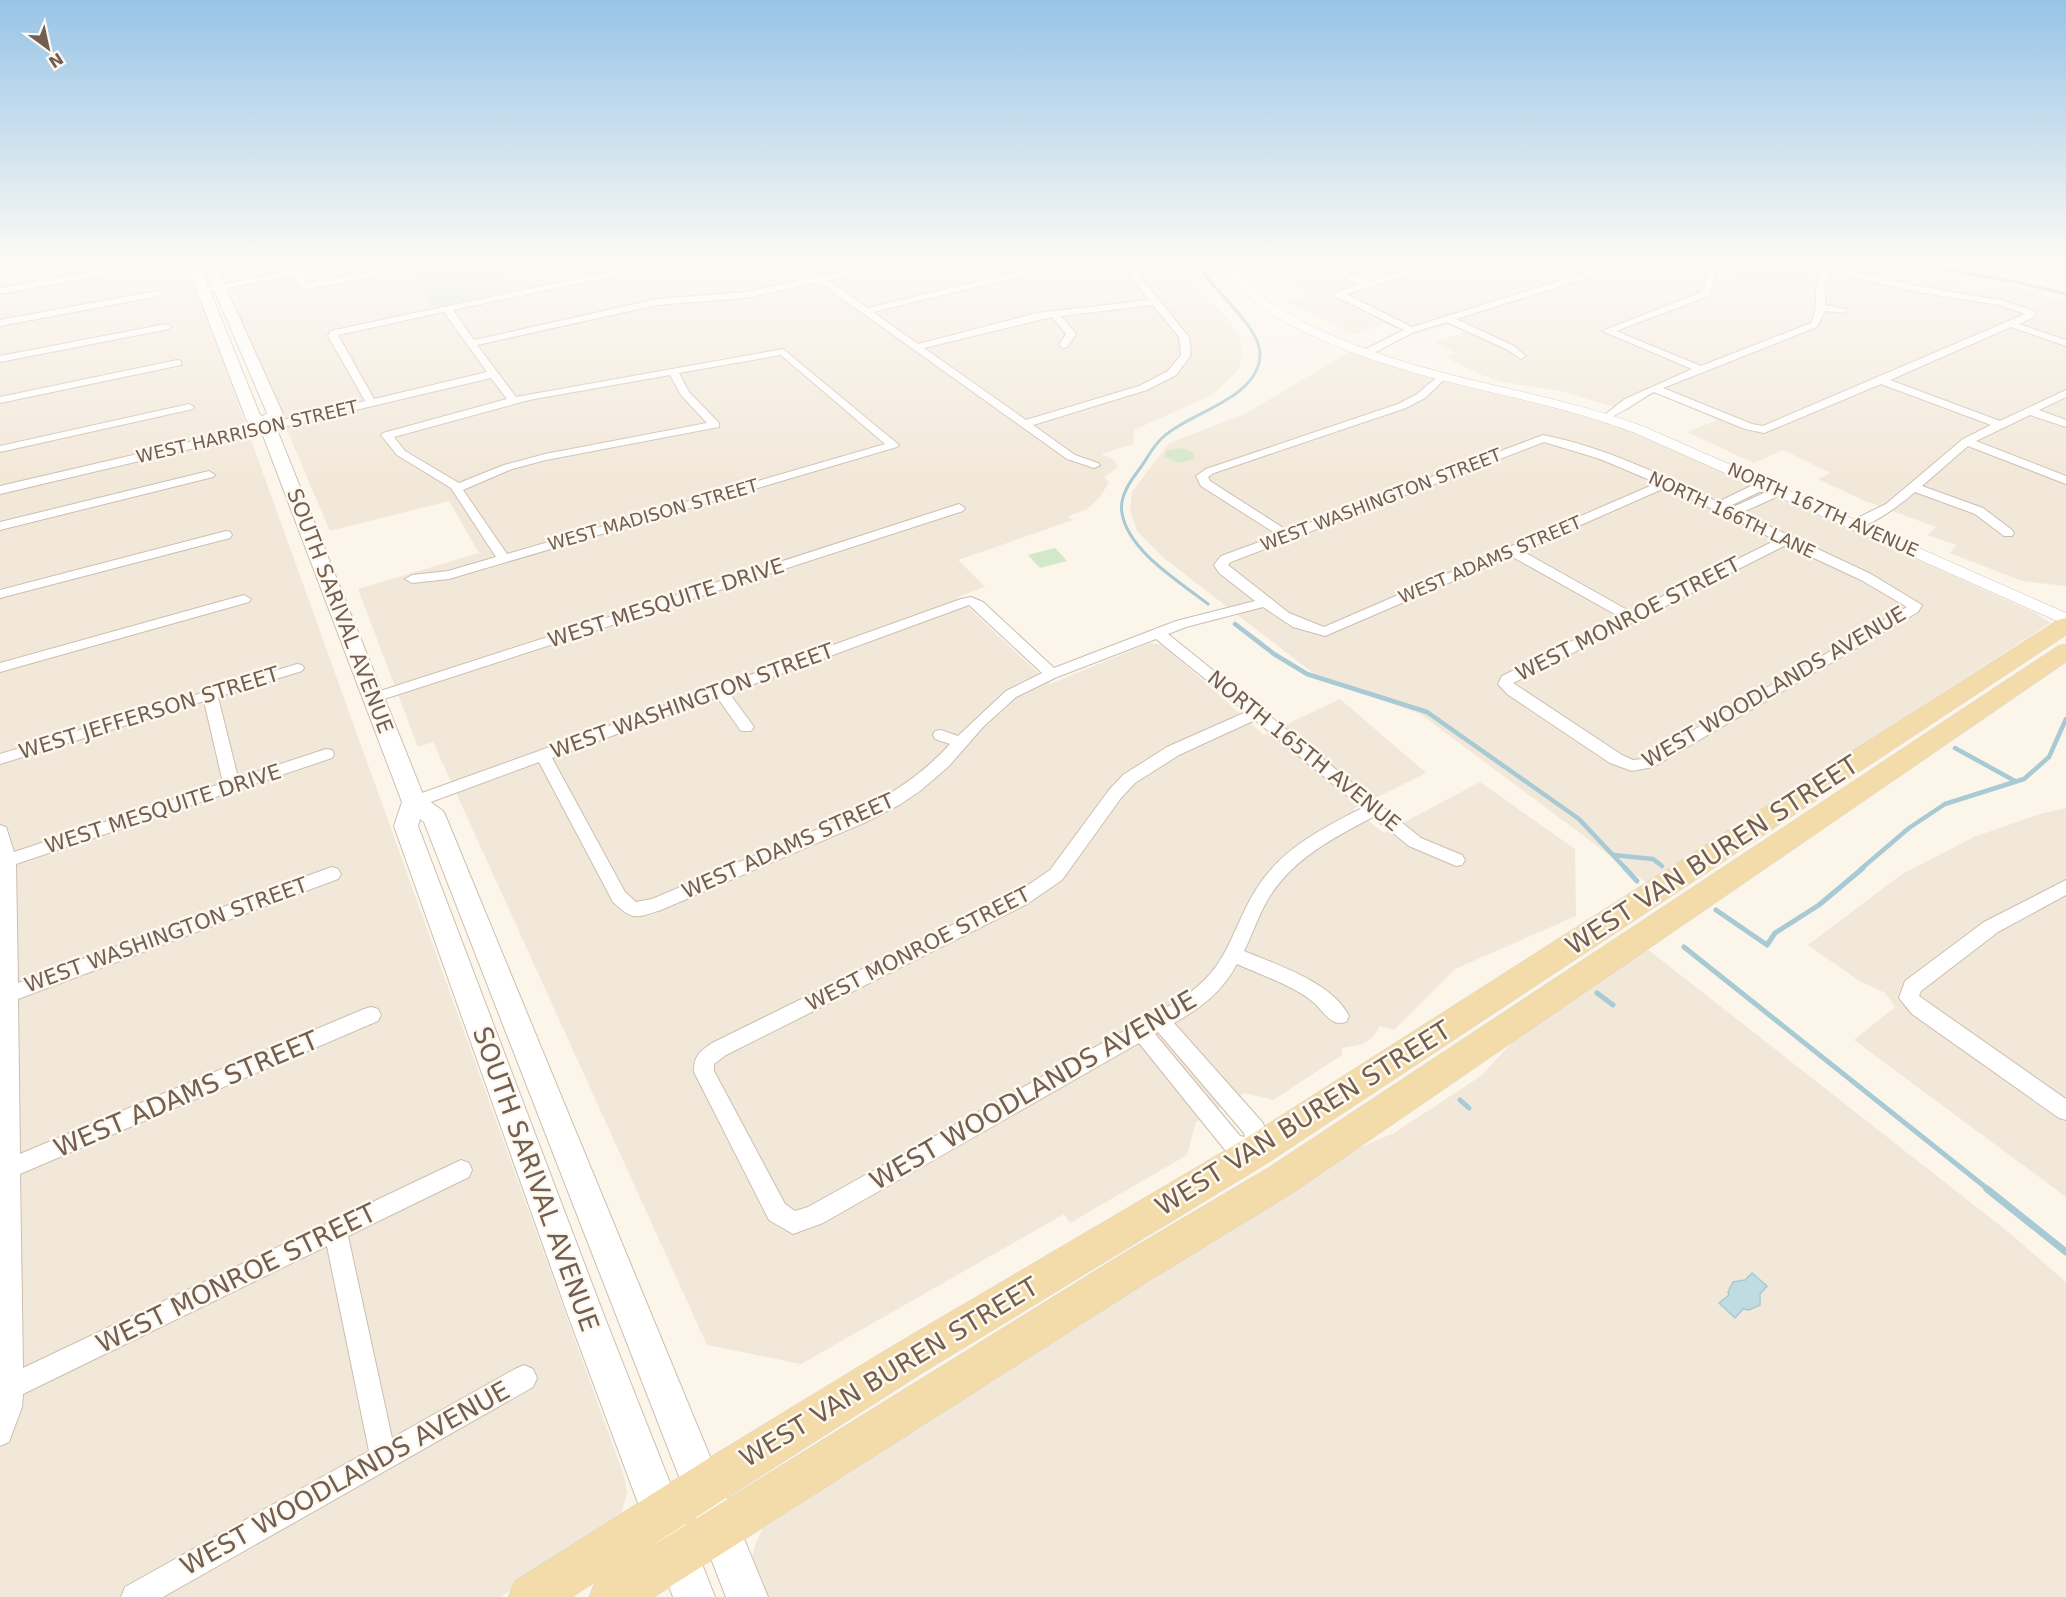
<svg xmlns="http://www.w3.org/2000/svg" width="2066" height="1597" font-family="'DejaVu Sans',sans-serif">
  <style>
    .residential { fill: #f2e8d9 }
    .green { fill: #d3e7c9 }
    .water { fill: #bfdce3; stroke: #a7cad4; stroke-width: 1.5 }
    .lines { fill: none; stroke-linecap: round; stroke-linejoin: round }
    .stream-far3 { stroke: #a7cad4; stroke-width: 3 }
    .stream-far2 { stroke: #a7cad4; stroke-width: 4.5 }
    .stream-far1 { stroke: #a7cad4; stroke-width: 5 }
    .stream { stroke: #a7cad4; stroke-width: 7 }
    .minor-casing { stroke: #ccbeb0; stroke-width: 2 }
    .tertiary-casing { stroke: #ccbeb0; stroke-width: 1 }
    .secondary-casing { stroke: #cebfae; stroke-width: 2 }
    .primary-casing { stroke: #d8d2ce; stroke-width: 1 }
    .minor { fill: #fff; fill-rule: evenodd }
    .tertiary { fill: #fff; fill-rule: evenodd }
    .secondary { fill: #fff; fill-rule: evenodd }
    .primary { fill: #f3dca9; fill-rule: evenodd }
    .labels { text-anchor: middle; stroke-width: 5; stroke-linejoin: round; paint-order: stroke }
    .far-street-label { font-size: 18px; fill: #735e4f; stroke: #fdf9f0 }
    .street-label { font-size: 21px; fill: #735e4f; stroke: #fdf9f0 }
    .near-street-label { font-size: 26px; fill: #735e4f; stroke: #fdf9f0 }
  </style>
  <rect width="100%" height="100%" fill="#fbf5ea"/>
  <g class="residential">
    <path d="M0 259H186L624 1476 627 1493 621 1515 587 1542 500 1597H0Z"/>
    <path d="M216 259H1178L1184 273 1231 323 1239 334 1242 358 1238 370 1212 395 1134 430 1133 444 1101 454 1114 460 1118 467 1104 477 1109 482 1100 497 1086 510 1068 516 1073 520 958 560 985 587 957 597 1050 684 1150 643 1163 645 1264 735 1340 699 1426 773 1353 809 1384 833 1480 782 1575 849 1576 916 1455 969 1394 1030 1380 1026 1373 1037 1363 1044 1342 1048V1055L1273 1100 1245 1093 1196 1122 1187 1155 1070 1223 1064 1214 801 1364 707 1345 433 742 418 747 358 589 479 553 449 501 330 531 234 306 237 298Z"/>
    <path d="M1261 259H1726L1722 275 1809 289 1811 275 1817 267 1816 262 1823 259H1860L1944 278 2013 287 2066 301V586L2022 581 1950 553 1956 545 1928 535 1936 527 1865 501 1818 479 1831 473 1783 450 1754 463 1687 432 1717 420 1661 395 1651 394 1627 411 1561 391 1502 382 1477 373 1444 357 1456 353 1434 342 1464 332 1450 325 1414 335 1384 324 1353 335 1286 301 1307 296 1280 282 1293 278 1270 268Z"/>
    <path d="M1913 259H2066V286L2017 274Z"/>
    <path d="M1349 352 1414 373 1568 412 1643 435 2035 613 2050 623 1648 884 1422 715 1313 673 1165 559 1137 531 1130 510 1132 492 1169 443 1245 414Z"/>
    <path d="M2066 808V1197L1854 1040 1895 1007 1885 993 1858 980 1808 945 1902 874 1974 837 2040 814Z"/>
    <path d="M1646 948 2007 1231 2066 1282V1597H763L752 1560 755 1545 763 1528 1354 1150 1394 1133 1481 1076 1517 1037Z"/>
  </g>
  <g class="green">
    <path d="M470 259H592L501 277 511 291 434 307 423 293V284L413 270Z"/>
    <path d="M1726 259H1823L1817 262V267L1811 275 1809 290 1722 275Z"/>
    <path d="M1181 448 1193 452 1195 459 1178 463 1165 457 1166 451Z"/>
    <path d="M1055 548 1067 561 1040 568 1028 555Z"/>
  </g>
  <path class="water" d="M1752 1273 1767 1286 1760 1294V1305L1749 1310 1743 1309 1735 1318 1719 1303 1729 1295 1728 1292 1733 1282 1745 1280Z"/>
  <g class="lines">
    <g class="stream-far3">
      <path d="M1196 259C1209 290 1262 326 1260 356 1257 400 1189 412 1162 438 1152 447 1146 461 1138 471 1129 483 1119 498 1122 513 1128 551 1180 582 1208 604"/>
      <path d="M1886 259 2021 283 2066 294"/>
    </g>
    <g class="stream-far2">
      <path d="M1235 624 1274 654 1307 674 1427 712 1579 819 1626 869"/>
      <path d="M1955 748 2015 781"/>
      <path d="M1613 855 1653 859 1662 866"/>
      <path d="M1861 869 1909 828 1945 804 2024 779 2049 757 2066 719"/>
    </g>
    <g class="stream-far1">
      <path d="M1625 868 1637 881"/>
      <path d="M1716 910 1767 945 1775 933 1819 905 1863 868"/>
      <path d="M1684 947 1989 1190"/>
      <path d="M1597 993 1613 1005"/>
      <path d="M1460 1100 1469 1108"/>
    </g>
    <path class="stream" d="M1987 1189 2066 1252"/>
    <defs>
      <g id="minor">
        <path d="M0 259H19L0 264Z"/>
        <path d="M289 259H297L308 283 444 259H461L308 289 301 287 295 275 202 293 197 290 293 270Z"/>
        <path d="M651 259H660L662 261 649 269 453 310 474 340 657 299 746 292 900 259H914L910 262 828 280 868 308 1024 270 1031 265V259H1039V266L1030 274 873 312 918 344 1037 313 1149 300 1130 275 1124 259H1132L1138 274 1189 337 1191 355 1176 375 1147 390 1033 425 1075 455 1098 463 1100 465 1094 468 1067 459 819 282 746 298 657 305 477 345 516 397 783 349 899 445 897 447 449 579 412 583 405 579 412 575 448 571 496 557 451 488 397 455 381 435 383 433 507 399 491 378 0 494V486L365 401 328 336 330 331 646 264 652 261ZM1153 305 1179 337 1181 355 1168 371 1139 386 1026 420 924 348 1052 317 1066 334 1059 345 1064 348 1067 347 1076 334 1061 316ZM444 312 487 372 374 399 338 335ZM781 355 885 444 507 554 463 490 512 469 546 460 719 427V423L689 392 679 373ZM670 375 681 395 707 423 545 454 504 465 459 483 405 451 394 437 529 400Z"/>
        <path d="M1308 259H1318L1369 282 1450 259H1462L1346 294 1412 327 1581 274 1592 269 1602 259H1611L1598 273 1587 278 1456 319 1514 346 1526 356 1521 359 1508 350 1447 322 1414 332 1370 355H1362V351L1404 330 1335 296V292L1360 285Z"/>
        <path d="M1713 259H1721L1709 296 1616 331 1701 366 1811 323C1821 306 1811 286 1822 269L1830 266 1917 286 2001 300 2034 311 2036 313 2032 318 2019 324 2066 340V346L2011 327 1890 380 2000 421 2066 390V397L2039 410 2066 420V427L2030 415 1976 441 2066 476V484L1968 446 1922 486 1983 508 2012 530 2014 533 2012 536H2004L1975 514 1915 492C1902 503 1869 530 1851 527L1849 524 1851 521 1886 504 1963 439 1991 425 1881 384 1764 433 1745 429 1654 392C1644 397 1610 421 1603 420V416L1625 399 1692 369 1602 331 1702 292ZM1831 272 1917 292 1999 305 2025 314 1763 426 1752 424 1663 388 1817 327 1825 311 1846 313V309L1825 305V284Z"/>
        <path d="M146 262 149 263V267L0 294V288Z"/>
        <path d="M156 291 161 294 159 296 0 326V320Z"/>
        <path d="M166 324 171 327 169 329 0 362V356Z"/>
        <path d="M177 360 181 361V365L0 403V397Z"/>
        <path d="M1442 373 1446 374V378L1425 398 1406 408 1214 473 1208 477 1210 481 1288 531 1543 435C1604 447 1662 475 1718 502L1753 485H1779L1781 488 1774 498 1741 513 1871 574 1922 605 1918 612 1653 767 1632 771 1610 763 1507 694 1498 684 1502 676 1620 617 1511 556 1325 636 1293 627 1263 607 1186 627 1168 634 1421 838 1462 855 1465 860 1462 865 1456 866 1409 846 1373 817C1335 837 1294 858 1270 896 1259 913 1253 933 1244 951 1277 965 1332 982 1349 1016L1346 1022C1330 1027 1324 1011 1313 1002 1296 987 1259 974 1237 964 1222 992 1201 1008 1174 1023L1263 1123C1267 1134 1268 1147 1264 1158L1256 1161 1225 1150 1139 1043 823 1223 793 1234 769 1220 694 1072C694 1056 699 1052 712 1043L1015 894 1050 870 1109 790 1123 775 1167 747 1246 712 1156 639 1057 677 1016 697 983 727 949 766 920 791 899 805 866 822 661 910C636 918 633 921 613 902L539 762 420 806H408L406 802 408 798 961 599 971 597 983 602 1054 668 1176 621 1255 601 1219 573 1214 565 1221 556 1278 535 1201 486 1196 476 1206 469 1398 404 1417 394ZM1544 442 1600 459 1657 483 1324 627 1289 613 1228 565 1231 562ZM1667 487 1776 540 1631 612 1522 551ZM1759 492H1766L1731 508 1728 507ZM1786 545 1861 580 1907 607 1643 759 1633 760 1622 755 1513 683ZM969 605 1042 673 1006 691 958 736 941 730 935 731 933 735 935 739 950 744C903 796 846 817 783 844 739 862 695 881 652 899L636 902 625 892 552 758 717 697 741 731H751L754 727 729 693ZM1255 720 1362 808C1323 828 1281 849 1257 888 1241 912 1233 942 1217 965 1208 978 1197 987 1185 997L808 1207 795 1211 785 1204 714 1071V1064L726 1055 1027 904 1062 880 1121 798 1135 783 1179 755ZM1158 1032 1244 1133 1245 1137 1240 1136 1155 1034Z"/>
        <path d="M189 404 194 407 193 409 0 452V446Z"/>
        <path d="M209 471 215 475 213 477 0 530V522Z"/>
        <path d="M959 504 965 508 963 511 378 701 373 703 365 698 368 695Z"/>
        <path d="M226 531 230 532 232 535 230 538 0 598V590Z"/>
        <path d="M244 595 251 599 249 602 0 672V663Z"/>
        <path d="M297 664 302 665 304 668 302 671 218 697 238 778 326 749 332 750 334 754 332 758 16 864 18 983 326 869 332 867 338 869 341 874 338 879 18 999 20 1154 364 1009 371 1007 378 1009 381 1015 378 1021 20 1174 23 1368 461 1160 469 1163 472 1170 469 1177 348 1236 392 1438 515 1369 524 1365 533 1369 537 1378 533 1387 163 1597H121L125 1587 369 1451 327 1246 23 1394 22 1407 9 1442 0 1446V825L6 827 14 852 223 783 204 701 0 764V754Z"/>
        <path d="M2066 880V895L1998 932 1921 991 1919 996 2066 1099V1120L2059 1118 1912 1014 1899 998 1905 981 1984 922Z"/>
      </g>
      <path id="tertiary" d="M1221 259H1231C1238 268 1245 280 1253 288 1270 305 1293 317 1314 327 1419 379 1537 387 1645 427L2066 613V625L1635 433C1527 392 1409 384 1305 332 1284 322 1260 309 1244 292 1236 283 1227 269 1221 259Z"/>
      <path id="secondary" d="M185 259H197L260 415 263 416 267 413 201 259H213L283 414 274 422 424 797 443 811 446 817 768 1597H726L424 822 420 819 418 826 605 1318 715 1597H673L569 1318 394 826 402 802 259 425 248 422 246 419Z"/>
      <path id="primary" d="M2066 618V635L1269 1162 919 1375 634 1557 1124 1253 1268 1168 2058 646 2066 644V662L1294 1192 1152 1279 654 1597H589L595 1582 572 1597H508L515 1581 717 1453 891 1347 1243 1140 2058 620Z"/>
    </defs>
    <use href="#minor" class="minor-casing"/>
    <use href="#tertiary" class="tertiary-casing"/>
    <use href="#secondary" class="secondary-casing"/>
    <use href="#primary" class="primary-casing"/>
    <use href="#minor" class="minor"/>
    <use href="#tertiary" class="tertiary"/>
    <use href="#secondary" class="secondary"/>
    <use href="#primary" class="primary"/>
  </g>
  <linearGradient id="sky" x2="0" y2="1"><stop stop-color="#97c4e6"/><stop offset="0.54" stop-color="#fdfaf6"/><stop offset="1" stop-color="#fdfaf6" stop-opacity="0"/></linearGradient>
  <rect width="2066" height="482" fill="url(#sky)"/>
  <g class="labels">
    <g class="far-street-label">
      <text transform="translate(247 432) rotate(-13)" y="6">WEST HARRISON STREET</text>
      <text transform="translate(1381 500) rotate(-21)" y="6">WEST WASHINGTON STREET</text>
      <text transform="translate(1823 510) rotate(24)" y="6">NORTH 167TH AVENUE</text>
      <text transform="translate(653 515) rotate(-16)" y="6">WEST MADISON STREET</text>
      <text transform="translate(1732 515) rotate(25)" y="6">NORTH 166TH LANE</text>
      <text transform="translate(1490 560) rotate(-23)" y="6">WEST ADAMS STREET</text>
    </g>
    <g class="street-label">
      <text transform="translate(666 603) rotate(-18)" y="7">WEST MESQUITE DRIVE</text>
      <text transform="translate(340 611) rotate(69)" y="7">SOUTH SARIVAL AVENUE</text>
      <text transform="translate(1628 619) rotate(-27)" y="7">WEST MONROE STREET</text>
      <text transform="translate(1774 687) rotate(-30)" y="7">WEST WOODLANDS AVENUE</text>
      <text transform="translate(692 701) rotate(-20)" y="7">WEST WASHINGTON STREET</text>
      <text transform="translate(149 713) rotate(-17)" y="7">WEST JEFFERSON STREET</text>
      <text transform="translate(1304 751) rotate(39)" y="7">NORTH 165TH AVENUE</text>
      <text transform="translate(163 809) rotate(-18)" y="7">WEST MESQUITE DRIVE</text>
      <text transform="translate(788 846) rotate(-24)" y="7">WEST ADAMS STREET</text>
      <text transform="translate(166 935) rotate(-20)" y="7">WEST WASHINGTON STREET</text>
      <text transform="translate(918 949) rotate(-27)" y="7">WEST MONROE STREET</text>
    </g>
    <g class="near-street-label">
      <text transform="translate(1712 855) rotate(-33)" y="9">WEST VAN BUREN STREET</text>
      <text transform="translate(1033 1090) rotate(-30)" y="9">WEST WOODLANDS AVENUE</text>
      <text transform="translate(186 1094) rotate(-23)" y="9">WEST ADAMS STREET</text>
      <text transform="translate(1303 1118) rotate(-32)" y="9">WEST VAN BUREN STREET</text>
      <text transform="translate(536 1179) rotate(70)" y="9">SOUTH SARIVAL AVENUE</text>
      <text transform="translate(236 1278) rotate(-26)" y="9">WEST MONROE STREET</text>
      <text transform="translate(889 1372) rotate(-31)" y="9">WEST VAN BUREN STREET</text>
      <text transform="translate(345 1478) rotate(-29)" y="9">WEST WOODLANDS AVENUE</text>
    </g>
  </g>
  <g transform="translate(48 48) rotate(147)" stroke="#fdf9f0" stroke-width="4.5" paint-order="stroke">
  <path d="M0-4.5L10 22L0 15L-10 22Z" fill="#735e4f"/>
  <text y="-9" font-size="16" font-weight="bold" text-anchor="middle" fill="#735e4f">N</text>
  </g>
</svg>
